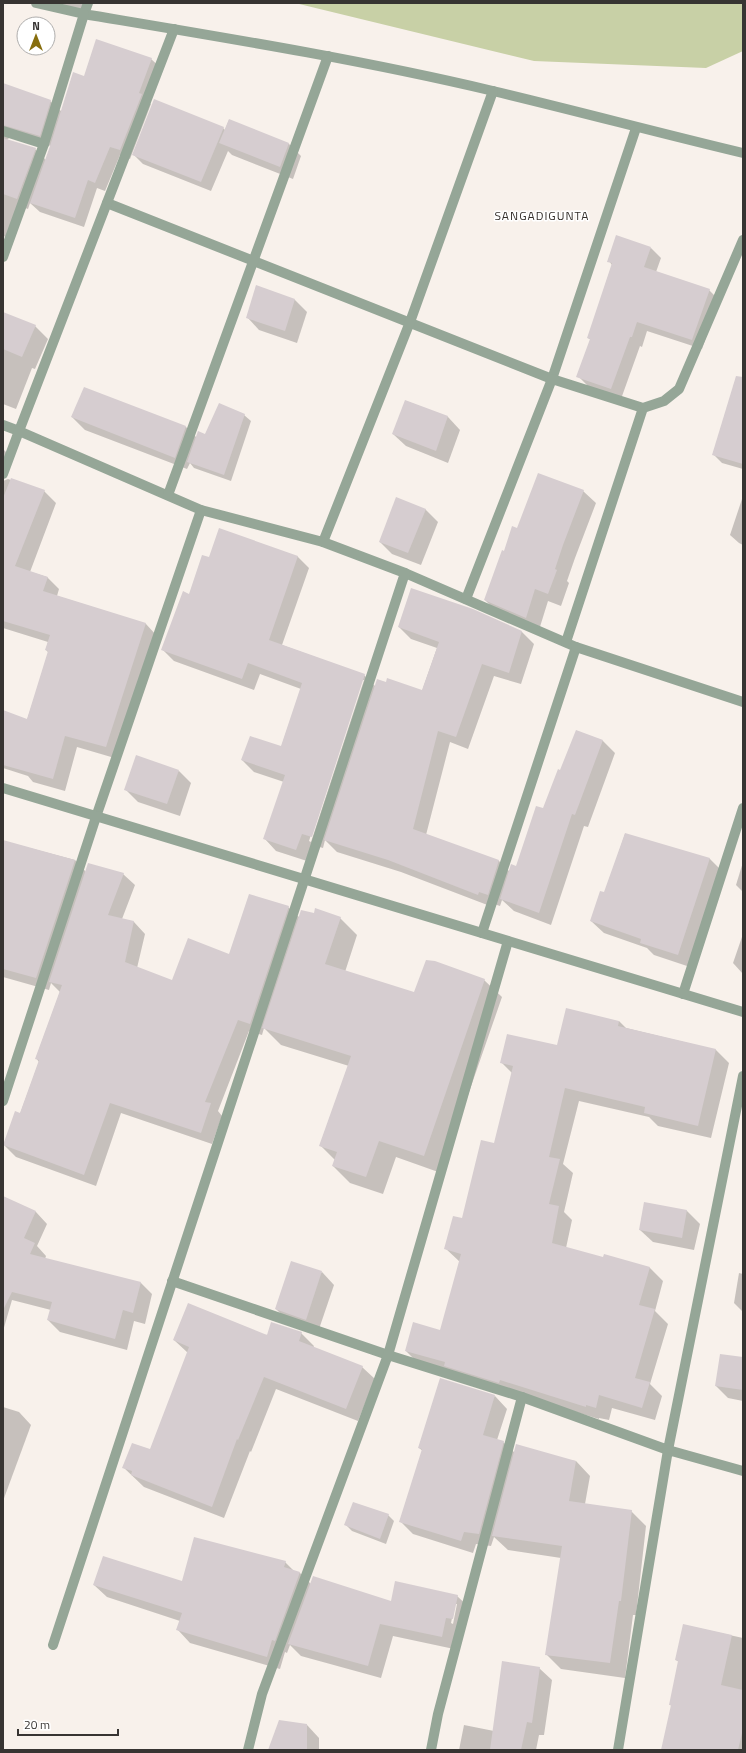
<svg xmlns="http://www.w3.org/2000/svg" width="746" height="1753" font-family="'Titillium Web',sans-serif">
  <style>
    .green { fill: #c8d0a6 }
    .shadow { fill: #0003; fill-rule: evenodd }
    .building { fill: #d6cdd0 }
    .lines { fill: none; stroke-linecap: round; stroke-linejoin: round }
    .minor { stroke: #95a697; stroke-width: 10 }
    .tertiary { stroke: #95a697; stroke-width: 10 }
    .labels { text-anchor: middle; stroke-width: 3; stroke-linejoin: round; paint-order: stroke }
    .neighbourhood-label { font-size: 12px; letter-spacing: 1px; fill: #322c28; stroke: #fff }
  </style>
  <rect width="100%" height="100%" fill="#f8f1eb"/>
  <path class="green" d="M295 3H743V51L706 68 534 61Z"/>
  <g class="shadow">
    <path d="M39 3H89L85 15Z"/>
    <path d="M151 59 161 68 148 102 151 104 130 159 120 155 105 191 97 188 84 227 40 212 30 203 28 209 20 206 10 238 3 236V84L50 101 62 112 85 77ZM12 135 51 146 46 160 35 149 7 140Z"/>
    <path d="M229 120 289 144 301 156 293 179 232 155 228 151 211 191 143 164 134 155 223 128 225 130Z"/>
    <path d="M651 248 661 258 656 272 709 290 719 300 702 349 647 331 642 347 640 346 621 399 588 386 578 376 591 340 588 338 612 265 609 261Z"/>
    <path d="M257 287 295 300 307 312 297 343 259 330 247 317Z"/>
    <path d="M3 313 35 326 48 339 35 369 32 368 16 409 3 404Z"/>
    <path d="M406 401 448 417 460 430 448 463 406 446 393 434Z"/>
    <path d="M743 405V469L722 463 714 455Z"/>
    <path d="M244 415 251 421 231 481 194 468 190 463 187 469 85 430 72 417 186 427 197 438Z"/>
    <path d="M3 449 9 455 3 470Z"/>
    <path d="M8 479 44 491 56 503 30 572 47 577 59 589 57 596 146 624 157 636 118 759 77 747 65 791 33 782 28 776 3 768V711L27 720 49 653 46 650 48 642 3 628V481Z"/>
    <path d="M583 491 596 503 575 558 567 581 569 583 561 606 548 601 539 630 498 613 485 600 504 552 518 529Z"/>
    <path d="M743 496V545L739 543 730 535Z"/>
    <path d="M425 509 438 522 421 565 392 554 380 542Z"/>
    <path d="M297 556 309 568 282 645 364 675 376 687 422 691 437 648 411 639 399 627 473 610 522 632 534 644 521 684 494 676 468 749 450 742 426 835 499 861 510 872 517 867 561 771 577 731 603 741 615 753 588 827 584 826 551 925 514 911 502 900 500 906 491 903 490 906 401 872 337 852 325 840 323 848 313 845 307 861 276 851 265 839 284 782 254 772 242 760 281 748 301 689 260 674 254 690 174 661 162 649 209 559ZM362 680H364L311 842 309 841Z"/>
    <path d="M179 771 191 783 180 816 138 802 125 789Z"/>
    <path d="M625 834 710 859 723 872 690 967 654 955 647 948 604 933 591 921 605 893Z"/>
    <path d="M3 841 75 860 86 872 123 874 135 885 122 919 134 922 145 934 137 968 172 982 230 955 288 907 300 918 314 914 340 918 357 935 345 972 415 994 484 980 502 997 441 1173 396 1157 383 1194 350 1183 333 1166 335 1160 320 1145 349 1066 281 1045 264 1028 262 1035 249 1031 218 1111 222 1116 212 1144 121 1113 96 1186 16 1157 4 1145 20 1114 39 1062 36 1058 60 992 51 983 49 990 3 977Z"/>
    <path d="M743 862V892L736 885Z"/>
    <path d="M743 934V974L733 963Z"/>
    <path d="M619 1021 626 1028 716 1050 729 1063 711 1138 658 1126 649 1117 579 1101 563 1164 573 1173 564 1212 572 1220 566 1248 604 1258 650 1268 663 1281 655 1311 668 1324 650 1384 662 1396 655 1420 612 1408 609 1420 599 1418V1419L419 1364 406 1351 441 1331 460 1262 445 1248 463 1219 495 1144 512 1073 501 1062 558 1047Z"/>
    <path d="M3 1197 36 1212 47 1224 37 1246 46 1256 45 1259 141 1283 152 1294 145 1324 134 1321 127 1350 60 1332 48 1320 51 1310 12 1300 3 1331Z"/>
    <path d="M645 1203 687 1211 700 1224 694 1250 653 1242 640 1230Z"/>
    <path d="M322 1272 334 1285 318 1332 289 1322 276 1309Z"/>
    <path d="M739 1273 743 1274V1312L734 1303Z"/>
    <path d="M301 1333 314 1346 313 1348 362 1367 375 1379 358 1421 276 1389 251 1452 250 1451 224 1518 144 1487 123 1467 150 1451 188 1353 174 1340Z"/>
    <path d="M743 1358V1401L728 1398 716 1386Z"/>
    <path d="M495 1396 507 1409 497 1440 503 1442 515 1453 576 1461 590 1476 585 1504 631 1511 646 1526 636 1615H633L625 1678 561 1669 546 1654 561 1558 508 1550 494 1537 491 1546 476 1544 473 1553 413 1534 401 1522 423 1451 419 1448Z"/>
    <path d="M3 1407 19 1412 31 1425 3 1501Z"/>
    <path d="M388 1515 394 1521 386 1544 352 1531 346 1525Z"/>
    <path d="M285 1562 294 1571 300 1573 311 1584 391 1602 457 1596 470 1608 454 1649 393 1636 381 1678 301 1656 290 1645 287 1653 285 1652 280 1669 190 1643 178 1630 180 1621 107 1597 94 1585 183 1582ZM455 1604H457L453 1624 451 1623Z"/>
    <path d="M684 1625 743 1638V1750H662L672 1706 670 1705 679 1662 676 1660Z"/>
    <path d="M539 1668 552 1680 544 1735H539L536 1750H459L464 1725 494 1731Z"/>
    <path d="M307 1725 319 1738V1750H269Z"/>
  </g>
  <g class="building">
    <path d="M96 39 152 58 139 93 142 94 120 150 110 147 95 183 88 180 75 218 30 203 50 146 73 72 84 76Z"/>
    <path d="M3 83 51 100 40 136 3 125Z"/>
    <path d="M154 99 224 127 201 182 132 155Z"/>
    <path d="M229 119 289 143 280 167 219 143Z"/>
    <path d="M3 138 36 148 17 199 3 194Z"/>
    <path d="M616 235 651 247 644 267 710 289 692 340 637 322 632 337H630L611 389 576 377 590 339 587 338 612 263 607 262Z"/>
    <path d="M256 285 295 299 285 331 246 318Z"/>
    <path d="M3 312 36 325 22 357 3 349Z"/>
    <path d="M736 376 743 377V464L712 455Z"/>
    <path d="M84 387 186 426 175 458 71 417Z"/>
    <path d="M405 400 448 416 436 451 392 434Z"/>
    <path d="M219 403 245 414 224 475 187 462 198 431 205 434Z"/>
    <path d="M538 473 584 490 563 545 555 569 557 570 548 594 535 589 526 618 484 600 502 550 504 551 512 526 517 528Z"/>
    <path d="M11 478 45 490 15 566 48 577 43 591 146 623 106 747 65 736 53 779 3 765V710L27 719 48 651 45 650 50 635 3 621V498Z"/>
    <path d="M396 497 426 509 408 553 379 542Z"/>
    <path d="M219 528 298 556 269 640 365 674 312 837 302 834 296 850 263 839 285 775 241 760 250 736 281 746 302 683 248 663 242 679 161 650 183 591 189 594 202 555 209 557Z"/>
    <path d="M411 588 473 609 522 631 509 673 482 664 456 737 438 731 413 829 499 860 488 895 479 892 478 895 388 860 324 840 377 679 386 682 387 678 422 690 439 642 398 627Z"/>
    <path d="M576 730 603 740 575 815 572 814 539 913 500 899 511 864 516 866 536 806 543 808 558 769 560 770Z"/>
    <path d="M136 755 179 770 167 804 124 790Z"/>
    <path d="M625 833 710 858 678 955 640 943 641 939 590 921 600 891 604 892Z"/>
    <path d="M3 840 75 860 36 978 3 969Z"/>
    <path d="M88 863 124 873 108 915 134 921 125 962 172 980 188 938 229 954 249 894 289 906 250 1024 238 1020 205 1102 211 1103 201 1133 110 1103 84 1175 3 1145 15 1111 20 1113 39 1060 35 1059 62 985 49 982Z"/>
    <path d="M315 908 341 917 325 964 414 992 426 960 435 961 485 979 424 1156 379 1141 366 1177 332 1166 337 1152 319 1146 351 1056 262 1028 301 910 314 913Z"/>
    <path d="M566 1008 619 1021 618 1026 716 1049 698 1126 644 1113 645 1107 565 1088 549 1157 560 1159 549 1204 559 1206 552 1243 603 1257 604 1254 650 1267 639 1305 655 1309 635 1378 650 1382 642 1408 599 1395 596 1408 586 1405V1407L500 1380 499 1383 444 1366 445 1362 405 1351 413 1322 440 1330 461 1254 444 1249 453 1216 462 1218 481 1140 494 1143 513 1066 500 1063 507 1034 557 1045Z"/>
    <path d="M3 1196 36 1211 24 1238 35 1243 30 1254 141 1282 133 1313 123 1310 115 1339 47 1320 52 1302 12 1292 3 1310Z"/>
    <path d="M644 1202 687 1210 682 1238 639 1230Z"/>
    <path d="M291 1261 322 1271 306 1320 275 1309Z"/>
    <path d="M188 1303 267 1335 271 1322 302 1332 299 1341 363 1366 346 1409 264 1377 238 1440 237 1439 212 1507 131 1475 132 1471 122 1468 132 1443 150 1449 189 1347 173 1340Z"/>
    <path d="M720 1354 743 1357V1390L715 1386Z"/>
    <path d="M440 1378 495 1395 483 1435 504 1441 479 1534 464 1532 461 1541 399 1522 422 1449 418 1448Z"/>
    <path d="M516 1444 576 1461 569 1501 632 1510 621 1601H619L610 1663 545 1655 562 1546 492 1536Z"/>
    <path d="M353 1502 389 1514 380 1539 344 1525Z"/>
    <path d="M194 1537 286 1561 284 1567 300 1572 275 1641 272 1640 267 1657 176 1630 182 1613 93 1585 103 1556 182 1581Z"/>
    <path d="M313 1576 391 1601 395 1581 458 1595 453 1619 446 1618 442 1637 380 1624 368 1666 288 1644Z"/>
    <path d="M683 1624 732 1635 721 1685 743 1690V1729L738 1750H661L671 1705H669L678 1661 675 1660Z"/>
    <path d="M502 1661 540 1667 532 1723 527 1722 521 1750H490Z"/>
    <path d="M279 1720 307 1724V1750H268Z"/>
  </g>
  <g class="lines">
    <g class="minor">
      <path d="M88 3 84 14C221 37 358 59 493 91 577 111 659 133 743 153"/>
      <path d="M3 131 44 144"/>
      <path d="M107 203 552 379 636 128"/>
      <path d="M3 257 44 144 84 14 36 3"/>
      <path d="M3 425 19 431 174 29"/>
      <path d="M3 474 19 431 201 510 96 817 3 1101"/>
      <path d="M168 495 328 56"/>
      <path d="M201 510 323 542 410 322 493 91"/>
      <path d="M405 573 576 647 482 933"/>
      <path d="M466 599 552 379 643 408 664 401 679 389 743 240"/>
      <path d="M566 642 643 408"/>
      <path d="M576 647 743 702"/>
      <path d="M683 994 743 808"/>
      <path d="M172 1281 388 1355 522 1397 668 1450 743 1076"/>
      <path d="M53 1645 405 573 323 542"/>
      <path d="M248 1750 262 1694 388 1355 508 941"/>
      <path d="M431 1750 438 1714 522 1397"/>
      <path d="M618 1750 668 1450 743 1471"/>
    </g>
    <path class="tertiary" d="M3 788 743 1012"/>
  </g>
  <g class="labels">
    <g class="neighbourhood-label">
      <text x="542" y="220">SANGADIGUNTA</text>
    </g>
  </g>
  <rect width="746" height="1753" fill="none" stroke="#373432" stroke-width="8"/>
  <g transform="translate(36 36)"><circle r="19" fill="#ffffff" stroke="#afaead"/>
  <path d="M0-3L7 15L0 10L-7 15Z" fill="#876e0e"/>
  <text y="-6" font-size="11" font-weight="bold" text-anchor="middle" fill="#373432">N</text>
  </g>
  <path d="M18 1729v6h100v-6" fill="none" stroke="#373432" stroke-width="2"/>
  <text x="24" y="1729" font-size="12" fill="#373432" stroke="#ffffff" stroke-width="3" paint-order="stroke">20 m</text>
</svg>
